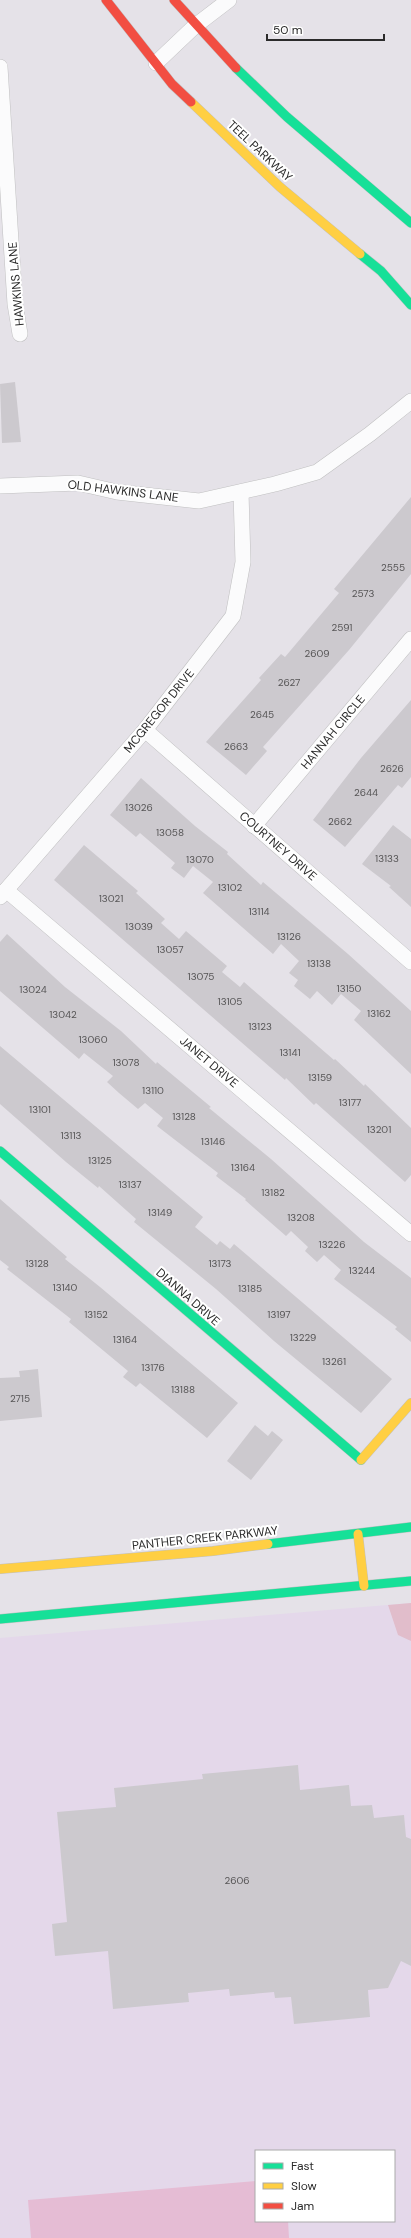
<svg xmlns="http://www.w3.org/2000/svg" width="411" height="2238" font-family="'DM Sans',sans-serif">
  <style>
    .education { fill: #e4d8ea; fill-rule: evenodd }
    .green { fill: #e1bdcb }
    .pitch { fill: #e5bcd4 }
    .building { fill: #ccc9ce }
    .lines { fill: none; stroke-linecap: round; stroke-linejoin: round }
    .street-casing { stroke: #c0c0c1; stroke-width: 16 }
    .fast-casing { stroke: #c0c0c1; stroke-width: 10 }
    .slow-casing { stroke: #c0c0c1; stroke-width: 10 }
    .jam-casing { stroke: #c0c0c1; stroke-width: 10 }
    .street { stroke: #fbfbfc; stroke-width: 15 }
    .fast { stroke: #16e098; stroke-width: 9 }
    .slow { stroke: #ffcf43; stroke-width: 9 }
    .jam { stroke: #f24e42; stroke-width: 9 }
    .labels { text-anchor: middle; stroke-width: 4; stroke-linejoin: round; paint-order: stroke }
    .number-label { font-size: 10px; fill: #565556 }
    .street-label { font-size: 12px; fill: #2b2b2b; stroke: #fff }
  </style>
  <rect width="100%" height="100%" fill="#e5e2e8"/>
  <path class="education" d="M411 1603V2238H0V1638ZM256 2151H394V2221H256Z"/>
  <path class="green" d="M411 1603V1641L398 1635 388 1605Z"/>
  <path class="pitch" d="M256 2181V2221H288L289 2238H31L28 2200Z"/>
  <g class="building">
    <path d="M15 382 21 442 2 443 0 384Z"/>
    <path d="M411 497V574L349 650 263 747 267 751 246 775 206 742 261 680 259 678 281 654 285 657 339 593 334 589Z"/>
    <path d="M411 700V777L402 788 398 785 345 847 313 820 361 758Z"/>
    <path d="M141 778 195 826 228 852 227 854 261 885 263 882 348 954 411 1011V1074L354 1020 361 1011 341 994 332 1005 317 991 310 999 294 986 298 980 289 973 299 961 281 944 273 954 203 893 213 882 193 866 184 878 171 868 175 863 140 833 136 837 110 815Z"/>
    <path d="M393 825 411 839V907L389 887 391 886 362 864Z"/>
    <path d="M84 845 138 891 136 893 165 919 161 923 179 939 186 931 227 966 222 972 240 987 244 982 334 1060 335 1059 364 1086 365 1084 411 1128V1175L405 1182 316 1103 314 1105 286 1078 285 1080 54 880Z"/>
    <path d="M7 934 65 987 121 1031 156 1064 157 1062 211 1107 209 1108 271 1159 364 1242 411 1278V1342L395 1329 397 1327 334 1279 341 1270 324 1255 317 1262 305 1251 308 1247 291 1231 286 1236 245 1200 246 1199 216 1176 218 1173 157 1126 163 1118 145 1103 138 1109 119 1093 107 1082 113 1076 84 1053 79 1059 0 991V942Z"/>
    <path d="M0 1046 203 1217 195 1227 217 1245 220 1241 230 1249 234 1244 392 1379 361 1413 274 1341 216 1289 134 1222 136 1219 99 1186 98 1188 66 1162 0 1104Z"/>
    <path d="M0 1199 67 1257 65 1259 100 1287 238 1403 207 1438 140 1383 136 1387 123 1377 128 1371 69 1322 71 1319 7 1269 9 1267 0 1260Z"/>
    <path d="M38 1369 42 1417 0 1421V1378L20 1377 19 1371Z"/>
    <path d="M255 1425 268 1436 272 1431 283 1440 251 1480 227 1461Z"/>
    <path d="M298 1765 300 1790 349 1785 351 1806 372 1805 374 1818 404 1815 406 1837 411 1839V1966L401 1961 388 1988 368 1990 370 2017 294 2024 291 1997 275 1998 274 1992 230 1996 229 1989 188 1993 189 2002 113 2009 108 1951 55 1956 52 1924 67 1922 57 1812 116 1807 114 1788 203 1779 202 1774Z"/>
  </g>
  <g class="lines">
    <defs>
      <g id="street">
        <path d="M156 63 195 26 229 0"/>
        <path d="M0 67 15 304 20 334"/>
        <path d="M0 486 78 483 117 492 199 501 275 484 317 472 370 434 411 401"/>
        <path d="M145 730 411 962"/>
        <path d="M254 826 411 639"/>
        <path d="M6 890 411 1234"/>
        <path d="M0 897 145 730 233 616 243 562 241 492"/>
      </g>
      <g id="fast">
        <path d="M236 68 287 117 411 223"/>
        <path d="M360 254 381 271 411 305"/>
        <path d="M0 1151 361 1460"/>
        <path d="M268 1544 411 1527"/>
        <path d="M0 1619 411 1581"/>
      </g>
      <g id="slow">
        <path d="M191 102 280 187 360 254"/>
        <path d="M361 1460 411 1403"/>
        <path d="M358 1534 364 1586"/>
        <path d="M0 1569 213 1551 268 1544"/>
      </g>
      <g id="jam">
        <path d="M106 0 172 84 191 102"/>
        <path d="M174 0 236 68"/>
      </g>
    </defs>
    <use href="#street" class="street-casing"/>
    <use href="#fast" class="fast-casing"/>
    <use href="#slow" class="slow-casing"/>
    <use href="#jam" class="jam-casing"/>
    <use href="#street" class="street"/>
    <use href="#fast" class="fast"/>
    <use href="#slow" class="slow"/>
    <use href="#jam" class="jam"/>
  </g>
  <g class="labels">
    <g class="number-label">
      <text x="393" y="571">2555</text>
      <text x="363" y="597">2573</text>
      <text x="342" y="631">2591</text>
      <text x="317" y="657">2609</text>
      <text x="289" y="686">2627</text>
      <text x="262" y="718">2645</text>
      <text x="236" y="750">2663</text>
      <text x="392" y="772">2626</text>
      <text x="366" y="796">2644</text>
      <text x="139" y="811">13026</text>
      <text x="340" y="825">2662</text>
      <text x="170" y="836">13058</text>
      <text x="387" y="862">13133</text>
      <text x="200" y="863">13070</text>
      <text x="230" y="891">13102</text>
      <text x="111" y="902">13021</text>
      <text x="259" y="915">13114</text>
      <text x="139" y="930">13039</text>
      <text x="289" y="940">13126</text>
      <text x="170" y="953">13057</text>
      <text x="319" y="967">13138</text>
      <text x="201" y="980">13075</text>
      <text x="349" y="992">13150</text>
      <text x="33" y="993">13024</text>
      <text x="230" y="1005">13105</text>
      <text x="379" y="1017">13162</text>
      <text x="63" y="1018">13042</text>
      <text x="260" y="1030">13123</text>
      <text x="93" y="1043">13060</text>
      <text x="290" y="1056">13141</text>
      <text x="126" y="1066">13078</text>
      <text x="320" y="1081">13159</text>
      <text x="153" y="1094">13110</text>
      <text x="350" y="1106">13177</text>
      <text x="40" y="1113">13101</text>
      <text x="184" y="1120">13128</text>
      <text x="379" y="1133">13201</text>
      <text x="71" y="1139">13113</text>
      <text x="213" y="1145">13146</text>
      <text x="100" y="1164">13125</text>
      <text x="243" y="1171">13164</text>
      <text x="130" y="1188">13137</text>
      <text x="273" y="1196">13182</text>
      <text x="160" y="1216">13149</text>
      <text x="301" y="1221">13208</text>
      <text x="332" y="1248">13226</text>
      <text x="37" y="1267">13128</text>
      <text x="220" y="1267">13173</text>
      <text x="362" y="1274">13244</text>
      <text x="65" y="1291">13140</text>
      <text x="250" y="1292">13185</text>
      <text x="96" y="1318">13152</text>
      <text x="279" y="1318">13197</text>
      <text x="303" y="1341">13229</text>
      <text x="125" y="1343">13164</text>
      <text x="334" y="1365">13261</text>
      <text x="153" y="1371">13176</text>
      <text x="183" y="1393">13188</text>
      <text x="20" y="1402">2715</text>
      <text x="237" y="1884">2606</text>
    </g>
    <g class="street-label">
      <text transform="translate(260 151) rotate(43)" y="4">TEEL PARKWAY</text>
      <text transform="translate(16 284) rotate(-95)" y="4">HAWKINS LANE</text>
      <text transform="translate(123 491) rotate(7)" y="4">OLD HAWKINS LANE</text>
      <text transform="translate(159 711) rotate(-51)" y="4">MCGREGOR DRIVE</text>
      <text transform="translate(333 732) rotate(-50)" y="4">HANNAH CIRCLE</text>
      <text transform="translate(278 846) rotate(41)" y="4">COURTNEY DRIVE</text>
      <text transform="translate(209 1062) rotate(40)" y="4">JANET DRIVE</text>
      <text transform="translate(188 1297) rotate(41)" y="4">DIANNA DRIVE</text>
      <text transform="translate(205 1538) rotate(-6)" y="4">PANTHER CREEK PARKWAY</text>
    </g>
  </g>
  <rect x="255" y="2150" width="140" height="72" fill="#ffffff" stroke="#aaaaaa"/>
  <rect x="263" y="2163" width="20" height="6" fill="#16e098" stroke="#aaaaaa"/>
  <text x="291" y="2170" font-size="12" fill="#2b2b2b">Fast</text>
  <rect x="263" y="2183" width="20" height="6" fill="#ffcf43" stroke="#aaaaaa"/>
  <text x="291" y="2190" font-size="12" fill="#2b2b2b">Slow</text>
  <rect x="263" y="2203" width="20" height="6" fill="#f24e42" stroke="#aaaaaa"/>
  <text x="291" y="2210" font-size="12" fill="#2b2b2b">Jam</text>
  <path d="M267 34v6h117v-6" fill="none" stroke="#2b2b2b" stroke-width="2"/>
  <text x="273" y="34" font-size="12" fill="#2b2b2b" stroke="#ffffff" stroke-width="3" paint-order="stroke">50 m</text>
</svg>
